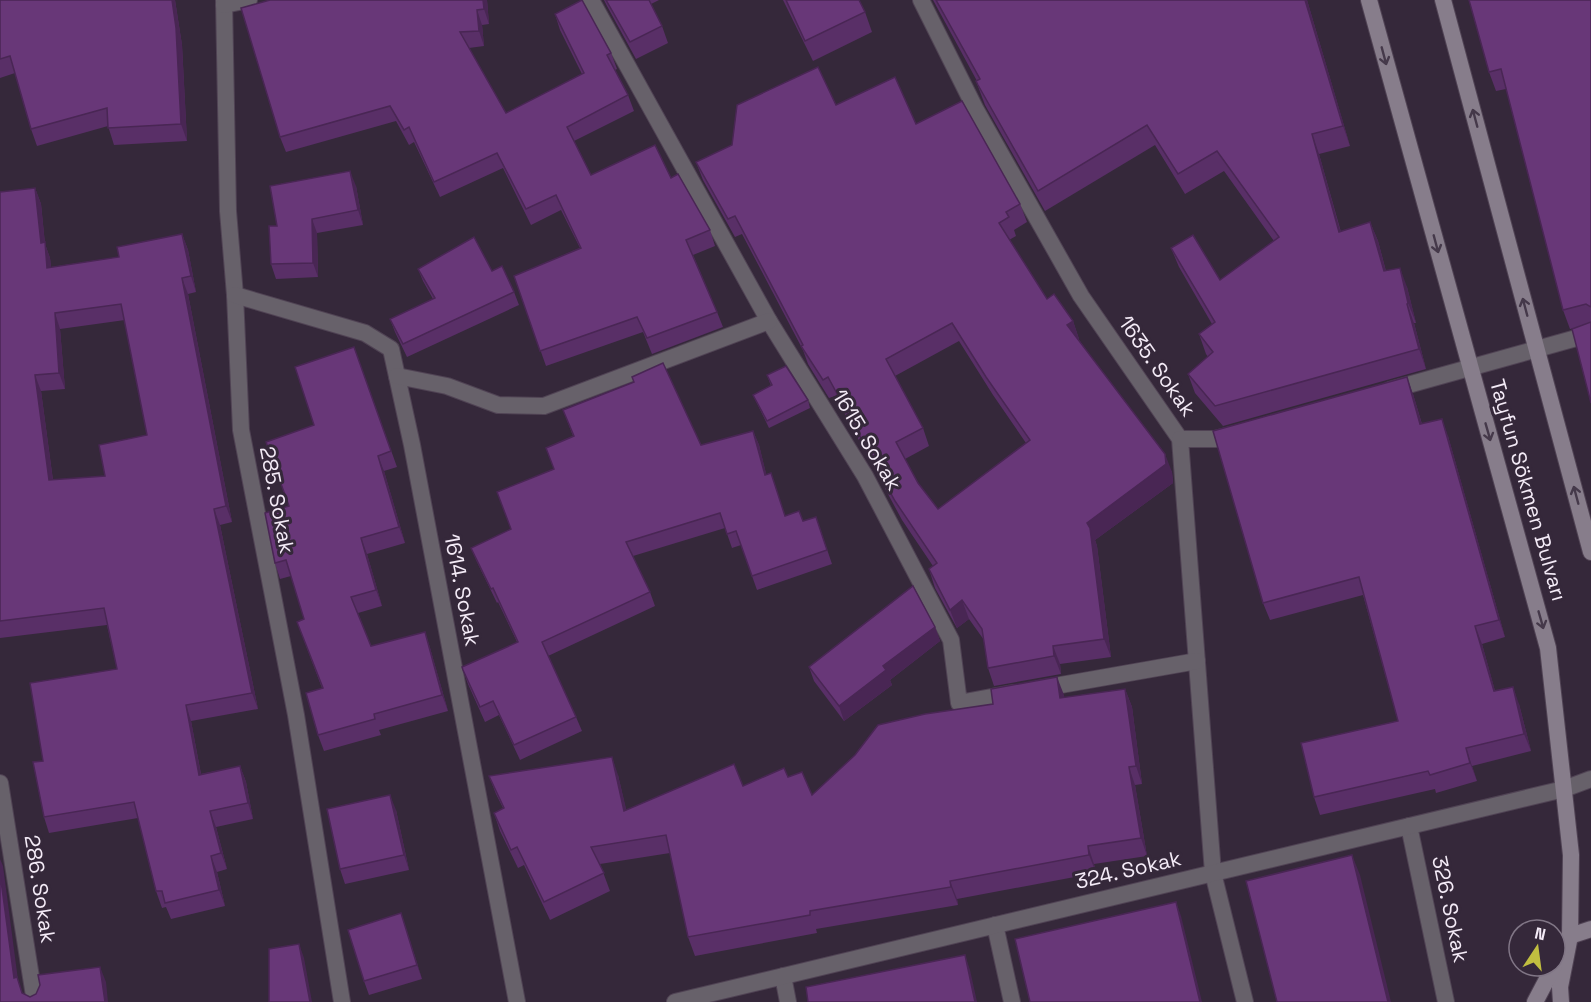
<svg xmlns="http://www.w3.org/2000/svg" width="1591" height="1002" font-family="'Space Grotesk',sans-serif">
  <style>
    .lines { fill: none; stroke-linecap: round; stroke-linejoin: round }
    .minor-casing { stroke: #504354; stroke-width: 18 }
    .tertiary-casing { stroke: #504354; stroke-width: 18 }
    .secondary-casing { stroke: #504354; stroke-width: 18 }
    .minor { stroke: #67616a; stroke-width: 16 }
    .tertiary { stroke: #67616a; stroke-width: 16 }
    .secondary { stroke: #877d8b; stroke-width: 16 }
    .wall { fill: #592f67; fill-rule: evenodd }
    .shaded-wall { fill: #492654 }
    .building { fill: #683778; stroke: #492654; stroke-width: 1.5; fill-rule: evenodd }
    .oneway { stroke: #45394a }
    .labels { text-anchor: middle; stroke-width: 6; stroke-linejoin: round; paint-order: stroke }
    .street-label { font-size: 21px; fill: #f4ebf7; stroke: #35283a }
  </style>
  <rect width="100%" height="100%" fill="#35283a"/>
  <g class="lines">
    <defs>
      <g id="minor">
        <path d="M224 0 228 211 235 295 241 430 296 715 342 1002"/>
        <path d="M591 0 769 321 865 476 951 640 959 703 1013 693"/>
        <path d="M921 0 976 110 1081 296 1180 439 1213 873 1245 1002"/>
        <path d="M224 5 249 0"/>
        <path d="M235 295 365 333 391 349 412 445 517 1002"/>
        <path d="M397 376 447 386 498 405 544 406 769 321"/>
        <path d="M1390 390 1591 334"/>
        <path d="M1180 439H1215L1235 434"/>
        <path d="M1038 689 1197 661"/>
        <path d="M0 783 35 1002"/>
        <path d="M1409 826 1446 1002"/>
        <path d="M995 925 1012 1002"/>
        <path d="M783 976 788 1002"/>
      </g>
      <path id="tertiary" d="M675 1002 1564 789 1591 779"/>
      <g id="secondary">
        <path d="M1369 0 1548 648 1571 855 1570 936 1560 987 1561 1002"/>
        <path d="M1443 0 1591 552"/>
        <path d="M1565 945 1570 936 1591 929"/>
        <path d="M1535 1002 1554 966"/>
      </g>
    </defs>
    <use href="#minor" class="minor-casing"/>
    <use href="#tertiary" class="tertiary-casing"/>
    <use href="#secondary" class="secondary-casing"/>
    <use href="#minor" class="minor"/>
    <use href="#tertiary" class="tertiary"/>
    <use href="#secondary" class="secondary"/>
  </g>
  <g class="wall">
    <path d="M0 0H175L182 45 187 141 114 145 108 126 37 146 31 129 15 73 0 78Z"/>
    <path d="M270 0H487L489 24 482 25 484 46 469 48 506 113 582 74 560 30 555 14 611 53 617 69 615 70 628 95 634 111 574 141 591 175 671 178 710 230 715 246 693 255 717 312 723 327 652 354 643 332 546 366 514 276 580 248 561 210 531 225 503 168 440 197 414 142 409 145 396 121 286 152 280 137Z"/>
    <path d="M604 0H659L651 4 662 26 668 43 636 59 607 6Z"/>
    <path d="M783 0H859L865 12 872 32 813 61Z"/>
    <path d="M933 0H1307L1350 146 1319 154 1341 232 1370 222 1378 241 1386 271 1407 287 1416 323H1414L1426 369 1223 426 1195 393 1188 374 1208 357 1206 354 1199 334 1212 324 1179 267 1171 248 1220 280 1274 241 1224 171 1185 194 1155 145 1045 211 985 105 976 81H977Z"/>
    <path d="M1591 0V403L1576 328 1570 329 1563 310 1506 89 1496 91 1489 72Z"/>
    <path d="M836 105 916 124 1020 204 1027 222 1014 230 1016 236 1009 240 1047 299 1073 321 1079 339V340L1172 472 1173 483 1095 540 1097 546 1111 657 1060 664 1061 674 994 686 988 668 984 640 969 619 957 628 935 588 929 569 933 566 902 520 835 396 829 398 808 364 803 350 742 234 735 237 703 180 696 162ZM959 341 993 395 1026 443 938 509 918 483 905 459 929 446 923 428 895 376Z"/>
    <path d="M356 186 363 225 317 233 318 277 276 279 271 264 277 226Z"/>
    <path d="M35 188 41 204 45 244 50 258 51 267 119 257 182 234 188 250 196 292 188 294 232 522 220 525 258 709 191 721 201 774 240 766 246 782 253 819 216 827 227 869 217 872 225 906 171 919 166 907 162 908 156 891 138 818 49 833 44 817 43 761 117 669 107 625 0 638V192ZM125 320 147 435 105 476 53 480 41 391 65 389 60 329Z"/>
    <path d="M418 269 492 271 514 292 519 305 407 357 395 332 390 319 433 299 423 281Z"/>
    <path d="M354 347 397 467 384 471 405 543 367 554 382 606 358 613 371 646 425 632 430 648 448 711 379 730 381 735 324 751 318 735 322 688 297 622 304 619 291 576 280 579 275 563 289 506Z"/>
    <path d="M767 375 808 400 810 408 769 428 753 395 771 386Z"/>
    <path d="M1413 394 1422 424 1448 436 1505 637 1482 644 1495 691 1519 704 1531 751 1472 766 1477 781 1436 793 1435 789 1320 815 1314 797 1398 721 1363 595 1270 620 1263 603Z"/>
    <path d="M563 410 701 445 753 431 759 445 766 474 785 516 803 521 816 517 832 564 757 590 741 545 732 548 725 528 633 556 650 592 655 606 548 656 576 717 582 731 520 760 499 715 485 722 468 684 463 670 517 642 498 602 497 603 477 562 471 548 511 529 554 469 546 448 573 436Z"/>
    <path d="M935 627 940 641 890 680 892 685 844 721 814 681 809 667Z"/>
    <path d="M1125 689 1132 707 1142 784 1135 785 1147 856 1094 864 1096 873 957 899 958 905 816 929 817 933 695 956 688 937 670 853 600 864 610 891 550 920 524 865 518 868 500 831 494 813 503 808 496 794 489 776 618 775 626 810 788 777 812 795 1064 695V698Z"/>
    <path d="M396 810 409 870 345 884 340 869Z"/>
    <path d="M401 913 422 979 369 995 364 981Z"/>
  </g>
  <g class="shaded-wall">
    <path d="M172 0H175L182 45 187 141 181 124Z"/>
    <path d="M483 0H487L489 24 484 9Z"/>
    <path d="M1305 0H1307L1350 146 1343 126Z"/>
    <path d="M477 10 482 25 484 46 479 31Z"/>
    <path d="M1312 134 1319 154 1346 252 1339 232Z"/>
    <path d="M350 171 356 186 363 225 358 210Z"/>
    <path d="M35 188 41 204 45 244 50 258 53 284 47 268 41 243Z"/>
    <path d="M312 219 317 233 318 277 313 263Z"/>
    <path d="M1370 222 1378 241 1391 291 1384 271Z"/>
    <path d="M182 234 188 250 196 292 191 276Z"/>
    <path d="M1400 268 1407 287 1416 323 1408 303Z"/>
    <path d="M182 278 188 294 232 522 226 506Z"/>
    <path d="M1407 304 1414 323 1426 369 1419 349Z"/>
    <path d="M55 313 60 329 65 389 59 373Z"/>
    <path d="M1073 321 1079 339 1074 343 1067 325Z"/>
    <path d="M35 375 41 391 55 496 49 480Z"/>
    <path d="M1407 377 1413 394 1427 442 1420 424Z"/>
    <path d="M1442 419 1448 436 1505 637 1499 620Z"/>
    <path d="M753 431 759 445 770 489 765 475Z"/>
    <path d="M1165 454 1172 472 1173 483 1095 540 1097 546 1111 657 1104 639 1087 523Z"/>
    <path d="M378 456 384 471 405 543 399 527Z"/>
    <path d="M214 509 220 525 258 709 252 693Z"/>
    <path d="M361 538 367 554 382 606 376 590Z"/>
    <path d="M962 600 969 619 957 628 950 610Z"/>
    <path d="M1475 626 1482 644 1500 709 1494 691Z"/>
    <path d="M935 627 940 641 890 680 892 685 844 721 839 706 883 666Z"/>
    <path d="M425 632 430 648 448 711 442 695Z"/>
    <path d="M1053 646 1060 664 1061 674 1054 656Z"/>
    <path d="M1057 677 1064 695 1067 716 1060 698Z"/>
    <path d="M1513 687 1519 704 1531 751 1524 734Z"/>
    <path d="M1125 689 1132 707 1142 784 1136 766Z"/>
    <path d="M186 705 191 721 204 791 199 775Z"/>
    <path d="M1466 748 1477 781 1470 763Z"/>
    <path d="M612 757 618 775 631 829 624 811Z"/>
    <path d="M240 766 246 782 253 819 248 803Z"/>
    <path d="M1129 767 1135 785 1147 856 1141 838Z"/>
    <path d="M390 795 396 810 409 870 404 855Z"/>
    <path d="M210 811 216 827 227 869 221 853Z"/>
    <path d="M1088 846 1094 864 1096 873 1089 855Z"/>
    <path d="M1352 855 1360 875 1391 1002H1388Z"/>
    <path d="M211 856 217 872 225 906 219 890Z"/>
    <path d="M0 859 3 866 18 980 25 1002 14 978 0 873Z"/>
    <path d="M950 881 957 899 958 905 951 887Z"/>
    <path d="M1176 902 1181 916 1202 1002H1200Z"/>
    <path d="M401 913 406 928 422 979 417 965Z"/>
    <path d="M299 944 304 958 312 1002H310Z"/>
    <path d="M965 955 970 970 977 1002H975Z"/>
    <path d="M100 967 106 982 108 1002H105Z"/>
  </g>
  <g class="building">
    <path d="M0 0H172L176 28 181 124 108 128 107 108 31 129 10 56 0 59Z"/>
    <path d="M270 0H483L484 9 477 10 479 31 460 32 506 113 584 73 555 14 582 0 611 53 607 55 628 95 567 127 591 175 655 145 671 178 678 174 710 230 686 240 717 312 647 338 637 317 540 351 514 276 581 248 556 195 526 209 497 153 434 182 409 127 404 130 390 106 280 137 241 8Z"/>
    <path d="M606 0H649L662 26 630 42Z"/>
    <path d="M786 0H859L865 12 805 41Z"/>
    <path d="M936 0H1305L1343 126 1312 134 1339 232 1370 222 1384 271 1400 268 1408 303 1407 304 1419 349 1215 406 1188 374 1213 352 1199 334 1215 322 1171 248 1193 235 1220 280 1279 237 1217 151 1178 174 1147 125 1038 191 978 85 976 81 980 79Z"/>
    <path d="M1469 0H1591V307L1586 304 1563 310 1501 69 1489 72Z"/>
    <path d="M818 67 836 105 895 77 916 124 962 101 1020 204 1006 212 1009 217 999 223 1047 299 1054 294 1073 321 1067 325 1165 454 1166 464 1087 523 1090 528 1104 639 1053 646 1054 656 988 668 982 629 962 600 950 610 929 569 937 563 895 501 828 377 823 380 801 346 803 345 735 216 728 219 696 162 732 145 737 105ZM952 323 986 377 1030 440 938 509 918 483 896 442 923 428 886 359Z"/>
    <path d="M350 171 358 210 312 219 313 263 271 264 269 226H277L270 186Z"/>
    <path d="M35 188 41 243 45 242 47 268 119 257 117 247 182 234 191 276 182 278 226 506 214 509 252 693 186 705 199 775 240 766 248 803 210 811 221 853 211 856 219 890 165 903 162 891H156L134 802 44 817 33 762 43 761 30 683 117 669 104 608 0 621V192ZM121 304 147 435 99 445 105 476 49 480 35 375 59 373 55 313Z"/>
    <path d="M474 237 492 271 502 266 514 292 403 344 390 319 435 298 418 269Z"/>
    <path d="M1591 322V403L1572 329Z"/>
    <path d="M354 347 391 451 378 456 399 527 361 538 376 590 351 597 371 646 425 632 442 695 374 714 375 719 318 735 306 693 323 688 297 622 304 619 286 560 275 563 265 513 289 506 266 442 314 425 295 367Z"/>
    <path d="M663 363 701 445 753 431 765 475 771 473 785 516 799 511 803 521 816 517 827 550 752 576 736 531 727 534 720 513 626 542 650 592 542 642 576 717 514 745 493 701 480 707 463 670 462 667 518 642 493 588 491 589 471 548 511 529 497 492 554 469 546 448 574 436 563 410 634 382 632 377Z"/>
    <path d="M786 366 808 400 767 421 753 395 772 385 767 375Z"/>
    <path d="M1407 377 1420 424 1442 419 1499 620 1475 626 1494 691 1513 687 1524 734 1466 748 1470 763 1430 775 1428 771 1314 797 1301 743 1398 721 1359 577 1263 603 1213 431Z"/>
    <path d="M913 586 935 627 883 666 886 670 839 706 809 667Z"/>
    <path d="M1057 677 1060 698 1125 689 1136 766 1129 767 1141 838 1088 846 1089 855 950 881 951 887 810 911V915L688 937 666 835 591 847 604 873 544 902 517 847 511 850 494 813 504 808 489 776 612 757 624 811 734 764 743 786 784 768 788 777 802 772 812 795 855 755 878 725 925 714 993 704 991 689Z"/>
    <path d="M390 795 404 855 340 869 327 809Z"/>
    <path d="M1352 855 1388 1002H1277L1246 881Z"/>
    <path d="M0 873 14 978 17 977 22 993 30 997 36 994 40 985 38 975 100 967 105 1002H0Z"/>
    <path d="M1176 902 1200 1002H1030L1015 939Z"/>
    <path d="M401 913 417 965 364 981 348 930Z"/>
    <path d="M299 944 310 1002H269V949Z"/>
    <path d="M965 955 975 1002H808L806 987Z"/>
  </g>
  <defs><path id="oneway-shaft" d="M-6 0H5M1.5-3L5.5 0L1.5 3" fill="none" stroke-width="1.6" stroke-linecap="round" stroke-linejoin="round" transform="scale(1.5)"/></defs>
  <g class="oneway">
    <use href="#oneway-shaft" transform="translate(1384 56) rotate(75)"/>
    <use href="#oneway-shaft" transform="translate(1475 118) rotate(-105)"/>
    <use href="#oneway-shaft" transform="translate(1436 244) rotate(75)"/>
    <use href="#oneway-shaft" transform="translate(1525 307) rotate(-105)"/>
    <use href="#oneway-shaft" transform="translate(1488 432) rotate(74)"/>
    <use href="#oneway-shaft" transform="translate(1576 495) rotate(-105)"/>
    <use href="#oneway-shaft" transform="translate(1541 620) rotate(74)"/>
  </g>
  <g class="labels">
    <g class="street-label">
      <text transform="translate(1157 366) rotate(55)" y="7">1635. Sokak</text>
      <text transform="translate(867 440) rotate(59)" y="7">1615. Sokak</text>
      <text transform="translate(1528 490) rotate(74)" y="7">Tayfun Sökmen Bulvarı</text>
      <text transform="translate(277 500) rotate(79)" y="7">285. Sokak</text>
      <text transform="translate(462 590) rotate(79)" y="7">1614. Sokak</text>
      <text transform="translate(1128 870) rotate(-13)" y="7">324. Sokak</text>
      <text transform="translate(40 889) rotate(81)" y="7">286. Sokak</text>
      <text transform="translate(1450 909) rotate(78)" y="7">326. Sokak</text>
    </g>
  </g>
  <g transform="translate(1537 948) rotate(13)"><circle r="28" fill="#35283a" stroke="#817686" stroke-width="1.5"/>
  <path d="M0-4.5L10 22L0 15L-10 22Z" fill="#c1be40"/>
  <text y="-9" font-size="16" font-weight="bold" text-anchor="middle" fill="#f4ebf7">N</text>
  </g>
</svg>
